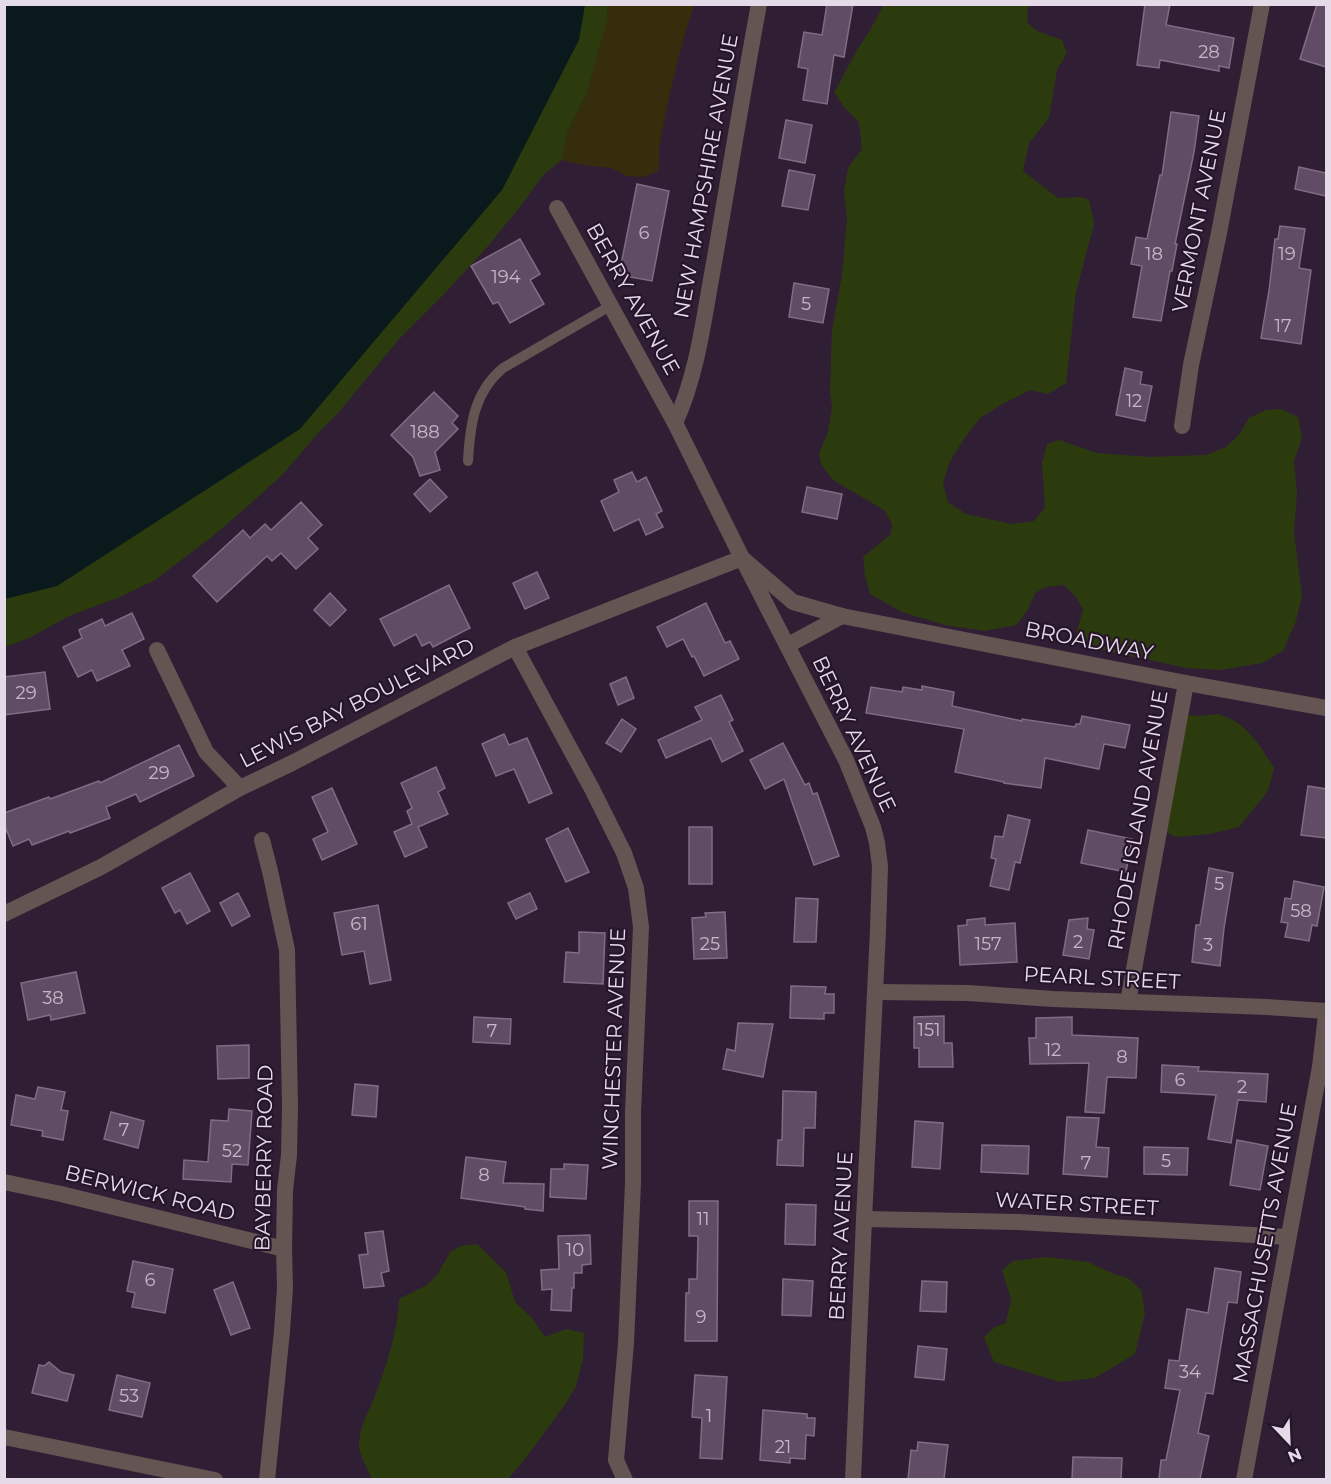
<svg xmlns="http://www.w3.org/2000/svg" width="1331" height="1484" font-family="Montserrat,sans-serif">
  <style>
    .green { fill: #2c3b0e }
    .sand { fill: #352d0c }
    .water { fill: #09191c }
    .building { fill: #604d65; stroke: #806c85; stroke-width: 1.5 }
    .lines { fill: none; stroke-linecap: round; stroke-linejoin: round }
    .service { stroke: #645552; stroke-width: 10 }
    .minor { stroke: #645552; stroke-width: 16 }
    .tertiary { stroke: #645552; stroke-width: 16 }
    .labels { text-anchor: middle; stroke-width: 4.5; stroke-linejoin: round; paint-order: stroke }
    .number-label { font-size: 18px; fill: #c4b7c7 }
    .street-label { font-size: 21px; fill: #e5dae8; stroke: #26152a }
  </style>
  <rect width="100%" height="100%" fill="#301f34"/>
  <g class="green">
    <path d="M537 5H607L608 18 587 93 568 131 562 160 544 174 519 208 488 246 447 291 400 338 339 412 319 432 283 474 249 505 213 536 155 580 120 597 69 616 29 638 5 647V554Z"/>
    <path d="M883 5H1031L1028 8 1027 22 1037 31 1062 40 1067 53 1057 70 1049 118 1029 143 1023 171 1058 198 1081 197 1089 200 1094 224 1076 292 1066 383 1048 394 1030 390 999 406 980 418 962 442 949 463 943 483 948 502 966 514 1012 524 1034 521 1045 508 1042 463 1047 444 1059 440 1097 453 1150 457 1206 455 1226 447 1239 435 1249 418 1266 410 1281 409 1298 417 1302 438 1294 461 1297 492 1294 532 1302 596 1296 621 1283 651 1262 663 1221 670 1187 668 1088 647 1076 635 1083 609 1075 596 1064 585 1046 587 1035 593 1027 611 1016 625 985 631 945 625 902 612 870 594 865 576 863 557 891 534 892 524 884 510 833 480 821 464 819 453 828 432 832 407 830 392 832 331 842 275 847 218 844 191 848 168 862 149 859 122 844 107 834 92C842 80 847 67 855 54 865 37 875 24 883 5Z"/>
    <path d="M1218 714C1223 716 1231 718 1236 722 1252 732 1264 752 1274 768L1268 791 1239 827 1210 834 1175 837 1166 832 1177 729 1189 715 1200 716Z"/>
    <path d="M477 1244 506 1272 515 1302 532 1318 545 1337 566 1329 584 1333 583 1359 576 1386 566 1403 528 1455 508 1479H372C368 1471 359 1454 359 1445 359 1426 370 1410 376 1393 386 1368 399 1325 399 1299L427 1285 438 1274 450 1252 461 1246Z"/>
    <path d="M1046 1257 1088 1262 1114 1274 1128 1278 1141 1290 1145 1313 1135 1354 1095 1378 1060 1382 994 1362 984 1337 995 1327 1006 1323 1011 1299 1002 1270 1013 1261Z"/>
  </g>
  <path class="sand" d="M607 5H694C679 50 669 96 660 143 658 152 661 161 658 171L643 177 627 176 611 168 583 165 562 160 568 131 587 93 608 18Z"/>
  <path class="water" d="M4 5H585L579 40 502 190 300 429 57 586 5 599Z"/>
  <g class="building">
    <path d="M827 4H853L844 57 834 55 827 104 803 100 808 69 798 67 804 32 822 35Z"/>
    <path d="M1145 4H1170L1166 25 1234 38 1229 68 1219 66V71L1160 60 1159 68 1137 65Z"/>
    <path d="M1317 4H1326V67L1300 59Z"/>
    <path d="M1171 112 1199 116 1194 152 1175 244H1177L1172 271H1170L1161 321 1133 317 1142 266 1131 264 1136 237 1147 239 1160 175H1162Z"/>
    <path d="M786 120 812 125 805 163 779 158Z"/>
    <path d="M1299 167 1326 173V196L1295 189Z"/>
    <path d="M789 170 815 175 808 210 782 206Z"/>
    <path d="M637 184 669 191 652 281 619 275Z"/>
    <path d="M1280 226 1305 229 1299 268 1311 270 1301 344 1261 338 1269 291 1275 239H1278Z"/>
    <path d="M520 239 540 274 530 280 544 304 510 323 498 302 493 304 471 266Z"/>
    <path d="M794 283 829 289 823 323 789 317Z"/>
    <path d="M1125 368 1142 372 1140 384 1152 386 1145 421 1116 415Z"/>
    <path d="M434 392 458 416 452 423 458 429 435 452 440 470 420 476 413 457 391 435Z"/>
    <path d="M632 472 637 482 646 477 662 511 656 514 663 527 646 535 639 519 614 531 601 501 619 492 614 480Z"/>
    <path d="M430 479 447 497 430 512 414 494Z"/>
    <path d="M807 487 842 494 837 519 802 512Z"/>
    <path d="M301 502 322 525 308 538 318 549 296 569 281 553 272 561 267 556 217 602 193 576 243 530 250 538 265 524 271 530Z"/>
    <path d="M537 572 549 598 525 609 513 583Z"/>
    <path d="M449 585 470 628 433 647 430 642 422 646 416 634 394 646 380 619Z"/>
    <path d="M330 593 346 610 330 626 314 610Z"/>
    <path d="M706 603 725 643 730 641 739 659 704 676 694 656 692 657 683 639 667 647 657 627Z"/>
    <path d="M132 613 144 639 122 650 130 666 97 681 92 670 78 677 63 647 82 638 79 630 102 619 105 626Z"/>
    <path d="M45 672 50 709 4 715V677Z"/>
    <path d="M626 677 634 698 618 705 610 684Z"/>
    <path d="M922 686 954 692 952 706 1022 721V719L1075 727 1076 724H1080L1082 716 1130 725 1125 748 1104 744 1099 769 1045 758 1041 788 1004 783V782L955 772 964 729 866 713 871 687 902 692 903 687 922 690Z"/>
    <path d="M721 695 733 720 729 722 743 751 722 762 711 738 666 758 658 740 702 720 695 707Z"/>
    <path d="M622 719 636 729 621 752 606 743Z"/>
    <path d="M504 734 509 745 527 738 552 793 529 803 514 769 496 776 482 744Z"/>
    <path d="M783 743 805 785 809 783 813 794 817 793 839 856 814 865 784 779 765 789 750 760Z"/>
    <path d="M179 745 194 776 140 802 136 794 106 807 110 818 70 833 69 831 32 845 29 839 13 846 4 824V813L49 797 50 799 99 781 100 783Z"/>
    <path d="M436 767 445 788 438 792 448 814 418 827 427 847 405 857 394 832 412 824 407 811 412 808 401 783Z"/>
    <path d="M1308 786 1326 789V838L1301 835Z"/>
    <path d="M332 788 357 844 322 860 313 839 328 832 312 797Z"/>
    <path d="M1008 815 1030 820 1020 863 1015 862 1009 890 990 886 996 859 991 858 995 836 1003 837Z"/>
    <rect x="689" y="827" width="23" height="57"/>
    <path d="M568 828 589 872 566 882 546 839Z"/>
    <path d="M1088 830 1132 839 1126 872 1081 863Z"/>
    <path d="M1209 868 1233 873 1224 928 1220 966 1192 962 1196 925H1200Z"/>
    <path d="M190 873 210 911 187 924 180 910 175 913 162 888Z"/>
    <path d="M1294 881 1324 887 1317 926 1312 925 1309 941 1285 937 1288 923 1281 922 1285 898 1291 899Z"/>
    <path d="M238 893 250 916 232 926 220 903Z"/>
    <path d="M530 893 537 909 516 919 508 903Z"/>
    <path d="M796 898 818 899 816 942H794Z"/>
    <path d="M378 905 391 980 370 984 364 951 342 955 334 913Z"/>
    <path d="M725 912 727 958 694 959 692 918 706 917 705 913Z"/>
    <path d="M985 918V925L1015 923 1017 962 960 965 958 926 967 925V920Z"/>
    <path d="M1088 918 1087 929 1094 930 1089 959 1063 955 1069 920Z"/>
    <path d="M579 932 605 933 603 984 564 982 566 952 579 953Z"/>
    <path d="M76 972 85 1013 51 1020 50 1015 28 1020 21 983Z"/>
    <path d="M791 986 826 987 825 994H834V1013H824V1019L790 1018Z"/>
    <path d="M944 1016V1043H952L953 1067H919V1048H914V1017Z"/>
    <path d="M474 1017 511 1019 510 1044 473 1042Z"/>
    <path d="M1072 1017V1035L1138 1038 1136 1078 1107 1077 1104 1113 1085 1112 1089 1063 1030 1064 1029 1038H1036V1018Z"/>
    <path d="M738 1023 773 1024 763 1077 723 1069 727 1049 735 1051Z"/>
    <path d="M249 1045V1078L218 1079 217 1046Z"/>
    <path d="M1162 1065 1199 1067 1198 1071 1268 1074 1266 1102 1238 1100 1231 1143 1208 1139 1216 1095 1161 1092Z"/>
    <path d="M355 1084 378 1086 376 1117 352 1115Z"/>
    <path d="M38 1087 65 1092 61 1110 68 1111 63 1140 42 1136 43 1131 11 1125 16 1095 35 1099Z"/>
    <path d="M783 1091 816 1092 815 1128H804L803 1166 777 1165 778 1140H782Z"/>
    <path d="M229 1109 252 1111 248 1165 232 1164 231 1182 183 1179 184 1160 208 1162 211 1120 228 1121Z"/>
    <path d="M111 1112 144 1121 138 1148 104 1139Z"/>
    <path d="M1067 1117 1099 1118 1096 1147 1109 1148 1107 1177 1063 1174Z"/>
    <path d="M915 1121 943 1123 940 1169 912 1167Z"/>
    <path d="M1237 1140 1268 1146 1260 1190 1230 1185Z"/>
    <path d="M982 1145 1029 1146 1028 1174 981 1172Z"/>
    <path d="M1144 1147 1188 1148 1187 1175 1144 1174Z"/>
    <path d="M466 1157 506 1162 503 1183 544 1184 543 1211 525 1209V1207L461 1198Z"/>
    <path d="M564 1164 588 1165 586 1199 550 1197 551 1169H564Z"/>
    <path d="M689 1201H718L717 1341H685L686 1293H689V1279H697L698 1236H689Z"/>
    <path d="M786 1204 816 1205 815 1245 785 1244Z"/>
    <path d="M383 1231 389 1271 381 1273 384 1286 364 1288 359 1255 368 1254 365 1233Z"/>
    <path d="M590 1235 591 1264 582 1265V1273H574V1288H572L571 1311 551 1310 552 1289 542 1290 541 1270 559 1269 558 1236Z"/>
    <path d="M133 1261 173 1269 165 1313 132 1307 135 1293 127 1291Z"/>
    <path d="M1215 1268 1241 1272 1237 1303 1228 1302 1213 1394 1206 1393 1198 1433 1209 1436 1200 1479H1159L1161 1460H1166L1180 1390 1165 1388 1169 1360 1179 1361 1187 1309 1208 1313Z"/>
    <path d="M783 1279 813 1281 811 1316 782 1315Z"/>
    <path d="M922 1281 947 1282 946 1312 920 1311Z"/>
    <path d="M233 1282 250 1328 231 1335 214 1290Z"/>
    <path d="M918 1346 947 1349 944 1380 915 1377Z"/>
    <path d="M49 1362 61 1372 74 1375 67 1401 32 1393 39 1365 44 1366Z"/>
    <path d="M117 1375 150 1383 142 1417 109 1410Z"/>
    <path d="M695 1375 727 1377 722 1459 700 1458 702 1418 692 1417Z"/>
    <path d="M763 1410 807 1414V1418H815L814 1436 806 1435 805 1459 790 1458V1463L760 1460Z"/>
    <path d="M918 1442 948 1445 944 1479H908L911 1450 917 1451Z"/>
    <path d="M1073 1457 1122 1458 1121 1479H1072Z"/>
  </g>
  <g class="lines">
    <path class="service" d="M468 461C470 425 474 392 503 368L610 306"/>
    <g class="minor">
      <path d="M675 423C698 373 704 316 714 263 729 177 743 90 759 4"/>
      <path d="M1182 426 1191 365 1219 233 1262 4"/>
      <path d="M788 645 842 616 1186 683 1326 708"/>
      <path d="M515 647 592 789 624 853 636 888 641 927 633 1112V1183L626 1343 616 1460 625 1480"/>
      <path d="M157 650 206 752 240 788"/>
      <path d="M262 840 270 871 287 950 290 1105 289 1155 285 1190 284 1249 285 1288 282 1331 267 1480"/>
      <path d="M4 914 101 867 240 788 292 763 515 647 742 558 793 602 842 616"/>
      <path d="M875 992 968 993 1053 999 1267 1007 1326 1011"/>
      <path d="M1128 1002 1186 683"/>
      <path d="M4 1182 61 1194 284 1249"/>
      <path d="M864 1219 1018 1222 1288 1237"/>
      <path d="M4 1437 215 1480"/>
      <path d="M1244 1480 1320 1067 1326 1015"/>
    </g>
    <path class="tertiary" d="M557 208 675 423 742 558 846 760 873 827 877 843 880 866 878 931 864 1219 853 1480"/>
  </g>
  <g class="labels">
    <g class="number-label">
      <text x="1209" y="58">28</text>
      <text x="644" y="239">6</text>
      <text x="1154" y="260">18</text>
      <text x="1287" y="260">19</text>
      <text x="506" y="283">194</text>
      <text x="806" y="310">5</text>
      <text x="1283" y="332">17</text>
      <text x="1134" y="407">12</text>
      <text x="425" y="438">188</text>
      <text x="26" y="699">29</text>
      <text x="159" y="779">29</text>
      <text x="1219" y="890">5</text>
      <text x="1301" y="917">58</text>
      <text x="359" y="930">61</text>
      <text x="1078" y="948">2</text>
      <text x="710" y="950">25</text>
      <text x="988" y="950">157</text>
      <text x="1208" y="951">3</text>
      <text x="53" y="1004">38</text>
      <text x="929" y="1036">151</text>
      <text x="492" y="1037">7</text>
      <text x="1053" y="1056">12</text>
      <text x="1122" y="1063">8</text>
      <text x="1180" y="1086">6</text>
      <text x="1242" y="1093">2</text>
      <text x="124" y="1136">7</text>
      <text x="232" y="1157">52</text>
      <text x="1166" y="1167">5</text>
      <text x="1086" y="1169">7</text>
      <text x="484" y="1181">8</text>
      <text x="703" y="1225">11</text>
      <text x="575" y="1256">10</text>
      <text x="150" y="1286">6</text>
      <text x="701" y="1323">9</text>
      <text x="1190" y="1378">34</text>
      <text x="129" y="1402">53</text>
      <text x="709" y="1422">1</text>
      <text x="783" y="1453">21</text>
    </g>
    <g class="street-label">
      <text transform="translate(706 176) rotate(-80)" y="7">NEW HAMPSHIRE AVENUE</text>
      <text transform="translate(1199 211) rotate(-79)" y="7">VERMONT AVENUE</text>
      <text transform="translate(633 299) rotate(61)" y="7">BERRY AVENUE</text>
      <text transform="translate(1089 641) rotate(11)" y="7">BROADWAY</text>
      <text transform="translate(357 703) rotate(-27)" y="7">LEWIS BAY BOULEVARD</text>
      <text transform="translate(854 734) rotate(65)" y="7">BERRY AVENUE</text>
      <text transform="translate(1138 820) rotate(-80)" y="7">RHODE ISLAND AVENUE</text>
      <text transform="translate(1102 978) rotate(3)" y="7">PEARL STREET</text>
      <text transform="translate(614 1049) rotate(-88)" y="7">WINCHESTER AVENUE</text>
      <text transform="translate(264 1158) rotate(-89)" y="7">BAYBERRY ROAD</text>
      <text transform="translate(150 1193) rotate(14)" y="7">BERWICK ROAD</text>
      <text transform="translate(1077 1204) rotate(3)" y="7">WATER STREET</text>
      <text transform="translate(841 1236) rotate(-87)" y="7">BERRY AVENUE</text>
      <text transform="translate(1265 1243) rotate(-80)" y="7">MASSACHUSETTS AVENUE</text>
    </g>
  </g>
  <rect width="1331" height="1484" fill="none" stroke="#e5dae8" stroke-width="12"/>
  <g transform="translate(1289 1442) rotate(157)" stroke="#26152a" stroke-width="4.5" paint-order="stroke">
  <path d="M0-4.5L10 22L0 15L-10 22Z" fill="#e5dae8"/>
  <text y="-9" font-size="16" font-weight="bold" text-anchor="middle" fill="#e5dae8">N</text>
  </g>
</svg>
